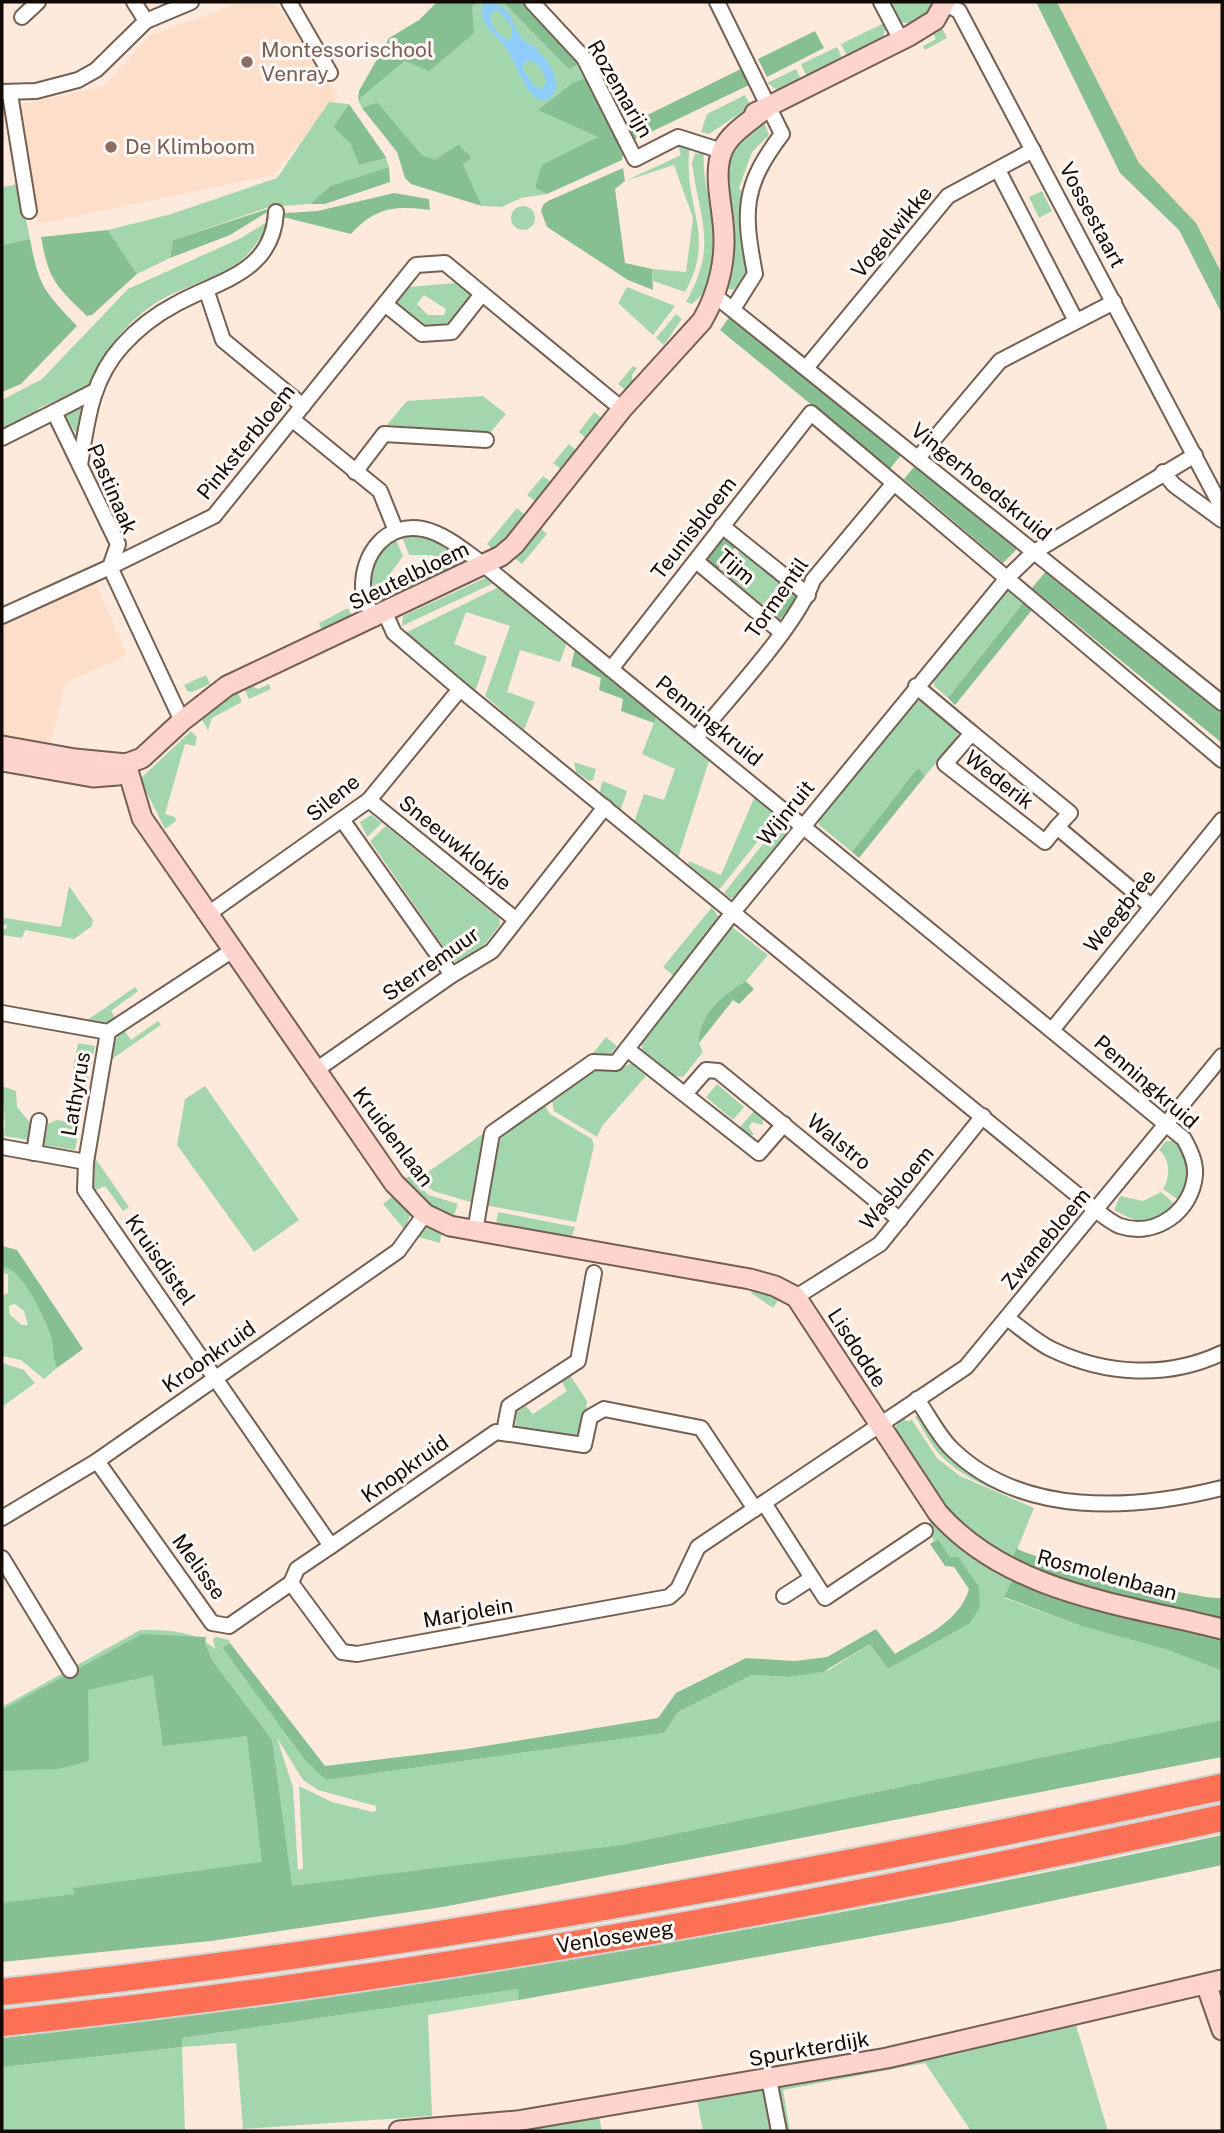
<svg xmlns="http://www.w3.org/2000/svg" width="1224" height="2133" font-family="'Public Sans',sans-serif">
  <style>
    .built { fill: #fcdec9 }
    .green { fill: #a4d6ad; fill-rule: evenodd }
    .forest { fill: #86bf91 }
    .water { fill: #8eccf9; fill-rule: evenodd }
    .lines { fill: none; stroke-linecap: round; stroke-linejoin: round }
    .street-casing { stroke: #746052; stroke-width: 18 }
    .secondary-casing { stroke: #746052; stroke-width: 23 }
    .highway-casing { stroke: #d4d3d2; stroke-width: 30 }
    .street { stroke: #fff; stroke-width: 14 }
    .secondary { stroke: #fed4cc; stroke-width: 19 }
    .highway { stroke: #fc7156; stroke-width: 26 }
    .education-dot { fill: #8d6e63; stroke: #fffaf7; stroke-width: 2.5 }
    .labels { text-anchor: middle; stroke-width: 6; stroke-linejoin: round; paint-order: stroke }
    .education-label { font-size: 21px; fill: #785e54; stroke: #fffaf7; text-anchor: start }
    .street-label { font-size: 21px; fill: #110a05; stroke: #fffaf7 }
  </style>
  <rect width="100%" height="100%" fill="#fdeadd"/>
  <g class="built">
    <path d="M242 2H275L338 97 273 175 38 224 19 105 104 86 151 35Z"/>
    <path d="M1056 2H1222V274L1195 222 1138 166Z"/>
    <path d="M94 579 127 655 65 683 50 746 2 737V623Z"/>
  </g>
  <g class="green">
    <path d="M477 2H503L569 68 580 63 589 77 574 82 539 110 598 136 535 188 547 194 521 198 502 207 482 206 463 164 472 158 457 144 435 161 422 155 377 102 362 108 358 100Z"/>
    <path d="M889 2H936L934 8 914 24 900 22Z"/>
    <path d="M884 23C891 42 862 50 848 58L841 44Z"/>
    <path d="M941 26 947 38 925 50 923 46 936 39 933 33Z"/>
    <path d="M837 47 843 60 808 79 801 64Z"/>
    <path d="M796 69 802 81 777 90 767 83Z"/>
    <path d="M745 95 751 106 709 134 701 132 707 114Z"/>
    <path d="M329 102 349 104 333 127 350 143 359 165 386 158 389 167 330 186 310 204 269 207 173 240 170 258 137 274 108 230 168 215 277 178Z"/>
    <path d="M763 120 769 135 752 152 739 188 743 193 740 224 749 271 745 280 733 290 726 288 734 241 725 186 729 152Z"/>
    <path d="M677 144 690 147C681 204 718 234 685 292L653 281 652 269 686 272 693 218 674 165 625 181 681 155Z"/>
    <path d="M700 150 704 151C699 202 742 264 692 304L686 302C718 245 700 222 692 163L695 153 699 154Z"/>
    <path d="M19 184 30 239 2 245V187Z"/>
    <path d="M1042 191 1052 211 1039 218 1029 197Z"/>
    <circle cx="523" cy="218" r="12"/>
    <path d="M272 219C262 235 252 254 235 265 214 278 188 286 166 297 132 315 102 350 91 386L39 408 35 415 2 431V400L42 379 128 289 241 238Z"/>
    <path d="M456 283 472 296 449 326 424 328 395 304 408 287ZM424 295 446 309 444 315H428L417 304Z"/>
    <path d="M627 287 675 306 653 335 618 303Z"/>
    <path d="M676 314 682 319 664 345 656 338Z"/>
    <path d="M633 366 637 368 632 375 633 383 627 391 618 384Z"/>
    <path d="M483 396 506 414 489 434 387 425 407 401Z"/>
    <path d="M80 403 84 406 77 434 64 416 65 411Z"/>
    <path d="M594 412 603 419 587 439 579 432Z"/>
    <path d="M569 444 577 451 562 470 553 463Z"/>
    <path d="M543 476 552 483 536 502 527 495Z"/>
    <path d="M517 508 526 516 494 551 487 544Z"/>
    <path d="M539 527 547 534 522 564 513 557Z"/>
    <path d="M406 534 431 536 456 552 440 560 432 555H409L402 537Z"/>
    <path d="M395 538 403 556 390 574 389 584 369 592C372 563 372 557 395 538Z"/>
    <path d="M741 550 782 582 763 605 722 571Z"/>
    <path d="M458 559 456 570 423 585 420 576Z"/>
    <path d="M485 578 496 582 402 626 403 616Z"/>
    <path d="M415 580 418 588 384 602 374 597Z"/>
    <path d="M501 586 567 642 560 662 520 650 507 692 535 702 524 730 485 696 510 626 466 612 454 644 487 657 476 689 469 691 455 680 456 675 405 633Z"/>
    <path d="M1007 590 1023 603 948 698 934 686V678Z"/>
    <path d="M348 608 353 618 323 633 319 623Z"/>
    <path d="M206 675 210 684 192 692 187 691 184 685Z"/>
    <path d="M269 684 271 689 249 699 244 688 250 685 258 689Z"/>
    <path d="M237 691 242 702 212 718 208 730 200 717Z"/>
    <path d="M920 701 957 731 958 738 925 776 918 769 852 852 819 825 818 817 912 702Z"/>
    <path d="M657 715 710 758 678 858 634 822 644 794 664 800 675 769 642 754Z"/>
    <path d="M191 731 197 737 195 746 185 744 165 814 175 817 176 821 165 829 140 779Z"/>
    <path d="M574 762 596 769 593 780 589 781 576 772Z"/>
    <path d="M603 781 627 791 621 809C605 806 595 798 603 781Z"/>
    <path d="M755 796 778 816 719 890 688 864 689 861 721 875Z"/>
    <path d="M371 815 382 823 367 837 360 822Z"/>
    <path d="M783 819 789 830 738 897 730 898 724 893Z"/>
    <path d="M386 826 499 918 500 925 485 944 459 962 453 961 370 841Z"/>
    <path d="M69 886 93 920 92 926 74 939 25 930 22 938 2 935V929H6L7 925 2 924 5 918 61 927Z"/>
    <path d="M712 907 720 919 674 976 663 967Z"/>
    <path d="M732 927 768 955 746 981 722 999 699 1043 703 1052 683 1077 674 1076 642 1050V1039Z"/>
    <path d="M135 987 138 991 111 1011 117 1021 108 1024 86 1021Z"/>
    <path d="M158 1021 161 1025 112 1059C114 1048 114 1038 124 1030L131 1040Z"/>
    <path d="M606 1037 617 1046 610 1055 593 1053Z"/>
    <path d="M78 1043 95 1046 90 1071 73 1068Z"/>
    <path d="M631 1063 646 1076 602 1126 597 1137 554 1111 552 1101 596 1067 619 1070Z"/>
    <path d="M75 1072 89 1077 79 1117 66 1112Z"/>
    <path d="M717 1084 744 1107 733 1120 706 1097Z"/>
    <path d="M2 1086 16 1091 17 1107 32 1125 29 1140 4 1136C7 1120 2 1104 2 1086Z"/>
    <path d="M205 1086 299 1220 254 1252 177 1145 185 1099Z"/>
    <path d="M544 1104 550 1114 592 1139 594 1146 576 1222 485 1205 495 1143 502 1133Z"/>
    <path d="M754 1111 763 1119V1125L752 1122 749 1127 754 1135 746 1136 739 1128Z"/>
    <path d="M57 1120 80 1125 75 1150 44 1145 48 1124Z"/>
    <path d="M484 1133 474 1203 433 1191 418 1179Z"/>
    <path d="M1166 1141H1177C1193 1161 1189 1179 1180 1201L1163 1189C1171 1177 1170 1159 1159 1150Z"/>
    <path d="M95 1158 129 1207 123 1211 105 1186 94 1191 91 1177Z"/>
    <path d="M409 1176 429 1195 458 1204 452 1220 416 1198 401 1183Z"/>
    <path d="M1161 1192 1177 1206C1155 1226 1140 1225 1114 1210L1120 1196 1143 1201Z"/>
    <path d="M396 1194 411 1212 405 1230 383 1204Z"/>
    <path d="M498 1212 575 1227 571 1238 512 1227 506 1232 495 1230Z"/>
    <path d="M427 1224 442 1227 440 1243 415 1236Z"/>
    <path d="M2 1266C23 1271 41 1312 49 1331 54 1342 51 1355 57 1368L44 1379 21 1360 2 1356V1296L8 1293V1274L2 1273ZM15 1304 24 1311 28 1325H22L10 1315 9 1306Z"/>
    <path d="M754 1288 780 1297 773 1308 751 1293Z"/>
    <path d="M2 1363 24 1370 35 1383 2 1407Z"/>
    <path d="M570 1375 587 1401 584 1430 570 1438 515 1428 517 1412 526 1406 533 1414 567 1391 561 1381Z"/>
    <path d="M902 1415 906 1421 912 1420 937 1458 960 1476 1034 1508 1012 1562C954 1527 929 1486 894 1431Z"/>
    <path d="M915 1416H920L940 1447 961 1466 1072 1507V1511C1028 1503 975 1489 942 1457 931 1446 923 1429 915 1416Z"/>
    <path d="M933 1518 1013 1579 1004 1598 1081 1626 1168 1650 1222 1671V1720L621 1845 298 1886 2 1948V1707L140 1630C167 1630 195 1630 215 1649L213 1639 216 1637 229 1640 230 1643 222 1647 326 1780 664 1733 678 1712 752 1675 789 1677 829 1670 870 1644 888 1669 969 1624 979 1587 950 1557 938 1540 934 1541 926 1529ZM277 1738 303 1780 318 1790 376 1806V1811L373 1812 332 1802 299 1786 303 1869 298 1870 293 1787Z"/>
    <path d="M519 1989V2000L428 2015 432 2116 243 2129 236 2043 182 2047 185 2131H2V2067L182 2047V2038Z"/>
    <path d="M1076 2025 1108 2131H971L925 2063 783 2090 790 2131H782L776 2092 784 2084Z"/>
    <path d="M764 2089 772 2131H703L697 2101Z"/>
    <path d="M599 2117 602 2131H506Z"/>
  </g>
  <g class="forest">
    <path d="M437 2H477L472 7 474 33 429 71 405 61 358 100 359 91 389 38 419 20Z"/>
    <path d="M503 2H525L580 63 569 69Z"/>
    <path d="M1036 2H1057L1139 163 1196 223 1222 274V314L1179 230 1120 173Z"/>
    <path d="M815 31 824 48 767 77 758 59Z"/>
    <path d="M741 69 749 85 632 141 625 126Z"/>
    <path d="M589 77 624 148 622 160 547 194 535 188 542 165 598 137 538 110 574 82Z"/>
    <path d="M377 102 422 155 435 160 458 144 472 158 463 164 482 206 411 184 405 178 397 152 362 108Z"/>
    <path d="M349 104 386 157V158L359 165 350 143 333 127Z"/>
    <path d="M389 167 390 182 325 204H310L330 186Z"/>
    <path d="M623 168 625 181 615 189 625 263 652 269 653 290 628 280 547 227 541 211 543 205 548 201Z"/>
    <path d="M394 193 429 199 430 210C394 205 375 208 351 234L283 217 285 213 318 211Z"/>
    <path d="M277 206 230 235 170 258 173 240Z"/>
    <path d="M108 230 137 274 92 315 87 316C55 285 49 281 41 237Z"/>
    <path d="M30 239C39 287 44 291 77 326L21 384 2 392V245Z"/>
    <path d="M731 315 901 455 890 469 720 330Z"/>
    <path d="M915 466 1017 549 1003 563 904 479Z"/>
    <path d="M730 539 737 545 718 569 709 562 708 555 721 540Z"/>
    <path d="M1046 571 1222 714V743L1032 588Z"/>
    <path d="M786 585 799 596 780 619 768 609Z"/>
    <path d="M1023 603 1032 610 955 705 948 698Z"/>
    <path d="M575 649 657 715 654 723 621 711 623 699 599 690 601 678 571 666Z"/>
    <path d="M918 768 925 776 859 858 852 852Z"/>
    <path d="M746 981 754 989 739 1004 733 1000 699 1043C699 1014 723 995 746 981Z"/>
    <path d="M2 1246 17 1250 83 1349 57 1368C51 1355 54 1342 49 1331 41 1312 23 1271 2 1266Z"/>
    <path d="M938 1539 950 1557H958L979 1587 980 1607 969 1624 888 1669 870 1644 823 1672 789 1677 752 1675 678 1712 664 1733 326 1780 306 1761 222 1647 230 1643 325 1766 466 1749 658 1718 676 1693 746 1658 795 1661 827 1657 876 1629 895 1654C922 1637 959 1623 969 1589L954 1567 945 1566 930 1544Z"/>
    <path d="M1016 1548C1031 1559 1204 1601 1222 1598V1621L1046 1577 1012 1562Z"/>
    <path d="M1013 1579 1071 1599 1222 1640V1671L1168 1650 1081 1626 1004 1597Z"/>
    <path d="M142 1634 206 1637 205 1644 213 1662 272 1740 292 1886 621 1845 1222 1720V1757L443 1907 211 1941 2 1962V1903L75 1894 73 1888 262 1862 247 1736 163 1746 153 1675 88 1690 89 1761 58 1769 2 1771V1710Z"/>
    <path d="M1222 1835V1865L952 1922 519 2000 518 1989 182 2038V2047L2 2067V2038C412 1990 819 1924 1222 1835Z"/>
  </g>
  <path class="water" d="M484 2C510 2 509 18 520 36 523 41 529 43 533 46 546 57 556 72 557 88L549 100 537 99C520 83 518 66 506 48 495 31 476 25 484 2ZM498 10 512 27V40C500 40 490 25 490 14ZM527 60C538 61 545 72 546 83L542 89 534 86 522 68Z"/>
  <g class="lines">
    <defs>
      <g id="street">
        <path d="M134 2 146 21"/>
        <path d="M289 2 330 73"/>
        <path d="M532 2 584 58 635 159 678 137 722 151"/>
        <path d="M717 2 782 134C742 187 743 211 755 274L733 309"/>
        <path d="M881 2 901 40"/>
        <path d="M944 3 959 11 1222 508"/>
        <path d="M22 17 38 2"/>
        <path d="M2 92 36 91 78 80 96 70 146 21 191 2"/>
        <path d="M10 94 29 211"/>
        <path d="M998 170 1076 321"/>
        <path d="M207 292 223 340 303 406"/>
        <path d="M713 294 1222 703"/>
        <path d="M385 304 422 334 452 332 482 294"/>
        <path d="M806 368 948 196 1033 150"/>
        <path d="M54 412 93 392"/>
        <path d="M293 420 380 491 396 531"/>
        <path d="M2 438 54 412 118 544 110 567 2 616"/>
        <path d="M918 458 1000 361 1114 302"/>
        <path d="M80 465C87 422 91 380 122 346 138 328 155 315 176 304 219 280 273 273 276 212"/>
        <path d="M355 472 384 434 486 440"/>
        <path d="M1163 472 1174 485 1222 520"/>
        <path d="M722 526 808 595"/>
        <path d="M696 561 781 632"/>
        <path d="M374 619C370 609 363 598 363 588 362 554 386 522 423 529 446 534 466 552 484 565L1184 1139C1190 1150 1196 1162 1195 1175 1192 1211 1156 1238 1120 1226 1112 1223 1104 1216 1097 1211L460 689 394 633 385 613"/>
        <path d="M611 669 811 413 1222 760"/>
        <path d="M916 686 972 733 945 764 1045 842 1057 827 1151 906"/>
        <path d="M182 721 110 567 214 516 416 265 445 263 622 409"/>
        <path d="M972 733 1070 813 1057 827"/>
        <path d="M696 738C728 699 798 624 813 580L894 483"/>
        <path d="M369 800 515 919"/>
        <path d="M343 821 452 975"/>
        <path d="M208 914 369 800 460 689"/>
        <path d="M2 1013 108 1032 86 1162 85 1190 331 1546 297 1569 291 1583 342 1652 357 1654 669 1597 678 1589 698 1547 966 1367 1222 1056"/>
        <path d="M1052 1030 1222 820"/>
        <path d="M108 1032 233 950"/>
        <path d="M627 1049 759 1153 784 1124"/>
        <path d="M316 1070 452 975 492 951 605 807"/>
        <path d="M686 1093 706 1070 718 1071 900 1220"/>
        <path d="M2 1147 86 1162"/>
        <path d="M34 1153 39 1121"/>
        <path d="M475 1231 492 1133 593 1062 616 1063 734 911 1008 577 1034 552 1195 455"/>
        <path d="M796 1297 880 1244 983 1116"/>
        <path d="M1007 1318C1021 1328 1035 1341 1051 1349 1105 1375 1167 1379 1222 1353"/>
        <path d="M917 1399C928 1415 938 1435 951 1448 1022 1518 1134 1510 1222 1488"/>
        <path d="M504 1432 509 1406 578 1361 594 1273"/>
        <path d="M97 1461 212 1623 229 1626 291 1583"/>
        <path d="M764 1503 825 1598 925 1531"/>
        <path d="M2 1518 97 1461 398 1251 425 1214"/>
        <path d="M331 1546 496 1432 584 1445 590 1417 604 1409 701 1428 755 1509"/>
        <path d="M2 1558 70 1670"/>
        <path d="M784 1596 812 1578"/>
        <path d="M769 2079 779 2131"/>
      </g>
      <g id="secondary">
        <path d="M755 113 909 36 935 20 945 2"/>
        <path d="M2 746 75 759 126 764 142 758 182 721 227 686 501 556 514 545 622 409 702 321C719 292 727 257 723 223 721 200 713 171 723 149 731 132 752 120 766 108"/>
        <path d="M2 761 93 777 118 775 125 765"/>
        <path d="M126 764 142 818 394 1183 425 1214 450 1226 750 1279 775 1286 796 1297 938 1513C1009 1593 1123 1604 1222 1629"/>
        <path d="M1206 1984 1222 2030"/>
        <path d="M399 2131 517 2121 887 2058 1222 1980"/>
      </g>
      <g id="highway">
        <path d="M2 1992C412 1948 819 1873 1222 1787"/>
        <path d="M2 2023C412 1980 819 1906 1222 1818"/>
      </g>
    </defs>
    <use href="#street" class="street-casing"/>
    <use href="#secondary" class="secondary-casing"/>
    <use href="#highway" class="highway-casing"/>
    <use href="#street" class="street"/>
    <use href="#secondary" class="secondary"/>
    <use href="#highway" class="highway"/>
  </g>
  <g class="education-dot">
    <circle cx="247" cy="62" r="7"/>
    <circle cx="111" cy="147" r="7"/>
  </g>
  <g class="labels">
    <g class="education-label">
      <text x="261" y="57">Montessorischool<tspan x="261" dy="24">Venray</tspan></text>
      <text x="125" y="154">De Klimboom</text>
    </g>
    <g class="street-label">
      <text transform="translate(620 89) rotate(60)" y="7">Rozemarijn</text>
      <text transform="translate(1092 215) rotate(62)" y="7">Vossestaart</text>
      <text transform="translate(892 232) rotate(-50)" y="7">Vogelwikke</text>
      <text transform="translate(246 442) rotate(-51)" y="7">Pinksterbloem</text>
      <text transform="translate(981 482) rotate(39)" y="7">Vingerhoedskruid</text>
      <text transform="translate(112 489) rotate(67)" y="7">Pastinaak</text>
      <text transform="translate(694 528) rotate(-52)" y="7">Teunisbloem</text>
      <text transform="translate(736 567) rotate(40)" y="7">Tijm</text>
      <text transform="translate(409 576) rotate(-26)" y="7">Sleutelbloem</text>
      <text transform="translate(777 598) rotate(-55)" y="7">Tormentil</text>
      <text transform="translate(709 721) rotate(39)" y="7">Penningkruid</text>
      <text transform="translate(999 780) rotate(38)" y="7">Wederik</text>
      <text transform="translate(333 798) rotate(-39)" y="7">Silene</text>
      <text transform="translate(786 813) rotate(-51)" y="7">Wijnruit</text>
      <text transform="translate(455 843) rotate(39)" y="7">Sneeuwklokje</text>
      <text transform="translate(1120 911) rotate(-51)" y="7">Weegbree</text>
      <text transform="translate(431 964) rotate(-35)" y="7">Sterremuur</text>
      <text transform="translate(1146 1082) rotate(41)" y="7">Penningkruid</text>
      <text transform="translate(76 1094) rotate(-80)" y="7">Lathyrus</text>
      <text transform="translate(393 1137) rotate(53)" y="7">Kruidenlaan</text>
      <text transform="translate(839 1142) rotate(39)" y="7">Walstro</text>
      <text transform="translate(897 1188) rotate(-50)" y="7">Wasbloem</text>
      <text transform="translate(1046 1239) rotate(-50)" y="7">Zwanebloem</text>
      <text transform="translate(160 1260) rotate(55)" y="7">Kruisdistel</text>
      <text transform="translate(857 1348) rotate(57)" y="7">Lisdodde</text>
      <text transform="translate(209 1357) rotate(-35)" y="7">Kroonkruid</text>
      <text transform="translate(405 1469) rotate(-35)" y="7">Knopkruid</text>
      <text transform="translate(199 1567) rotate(54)" y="7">Melisse</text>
      <text transform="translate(1107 1575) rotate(15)" y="7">Rosmolenbaan</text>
      <text transform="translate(468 1613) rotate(-10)" y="7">Marjolein</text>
      <text transform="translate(615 1937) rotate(-9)" y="7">Venloseweg</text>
      <text transform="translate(809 2049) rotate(-10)" y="7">Spurkterdijk</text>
    </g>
  </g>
  <rect width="1224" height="2133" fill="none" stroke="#110a05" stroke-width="7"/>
</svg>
